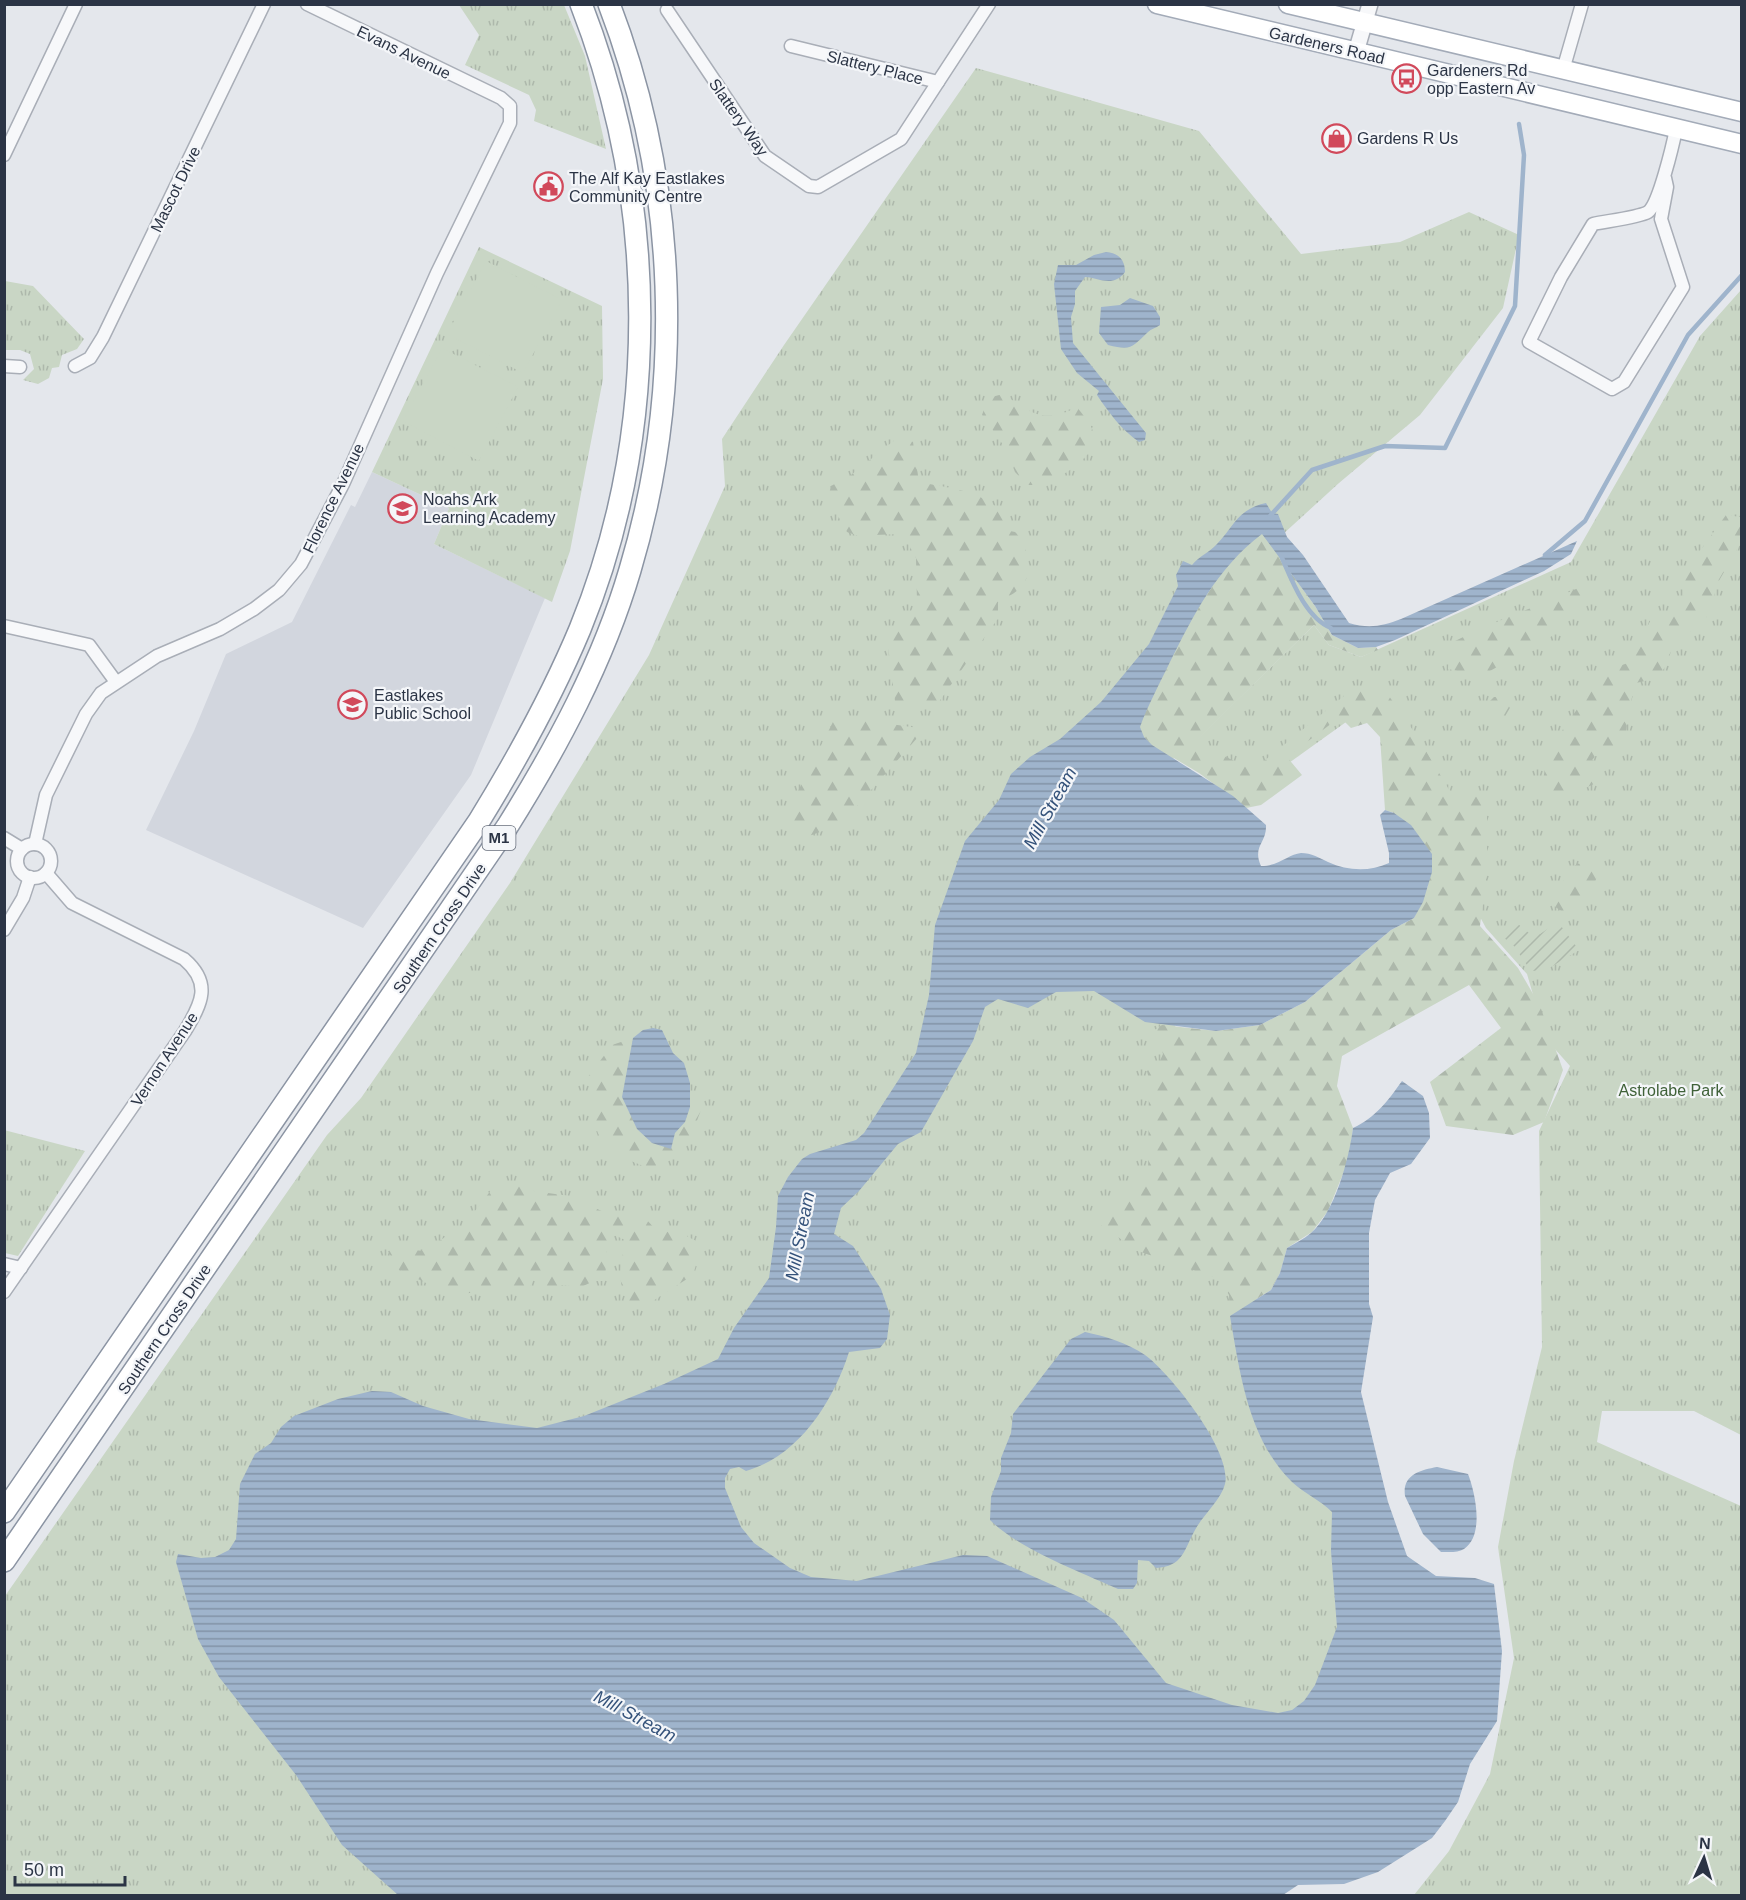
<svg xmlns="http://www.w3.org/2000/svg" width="1746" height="1900" font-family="Helvetica,sans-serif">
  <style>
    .built { fill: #d2d6de }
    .grass { fill: url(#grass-tufts) }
    .forest { fill: url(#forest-firs) }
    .garden { fill: url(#garden-furrows) }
    .pitch { fill: #c9d6c5 }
    .water { fill: url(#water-rules) }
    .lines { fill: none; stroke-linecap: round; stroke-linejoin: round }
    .stream { stroke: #9fb4cc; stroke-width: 4.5 }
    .minor-casing { stroke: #a9aeb7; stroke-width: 15 }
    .tertiary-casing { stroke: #a9aeb7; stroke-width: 18 }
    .primary-casing { stroke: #a3abb8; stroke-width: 21 }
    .motorway-casing { stroke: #8b94a3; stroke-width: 24 }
    .minor { stroke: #f7f8fa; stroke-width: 12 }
    .tertiary { stroke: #f7f8fa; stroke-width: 15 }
    .primary { stroke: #fff; stroke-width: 18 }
    .motorway { stroke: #fff; stroke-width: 21 }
    .labels { text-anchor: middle; stroke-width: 4.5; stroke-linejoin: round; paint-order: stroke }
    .shield { fill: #f4f6f9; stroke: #676e7b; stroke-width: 1.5 }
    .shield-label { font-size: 15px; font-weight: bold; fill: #2b3445 }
    .street-label { font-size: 16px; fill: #2b3445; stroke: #f4f6f9 }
    .poi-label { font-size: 16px; fill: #2b3445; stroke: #f4f6f9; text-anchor: start }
    .park-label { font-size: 16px; fill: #3f6138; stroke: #f4f6f9 }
    .water-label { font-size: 18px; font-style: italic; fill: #34527a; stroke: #f4f6f9 }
  </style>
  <defs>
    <pattern id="grass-tufts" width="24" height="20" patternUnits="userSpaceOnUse" patternTransform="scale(1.5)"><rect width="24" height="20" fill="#c9d6c5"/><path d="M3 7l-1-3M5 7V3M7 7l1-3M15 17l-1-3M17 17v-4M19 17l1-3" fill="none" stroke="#adb8ab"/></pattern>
    <pattern id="forest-firs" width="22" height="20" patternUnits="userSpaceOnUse" patternTransform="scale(1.5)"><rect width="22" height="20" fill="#c9d6c5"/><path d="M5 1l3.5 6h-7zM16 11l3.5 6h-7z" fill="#adb8ab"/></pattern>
    <pattern id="garden-furrows" width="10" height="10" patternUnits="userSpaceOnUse" patternTransform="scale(1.5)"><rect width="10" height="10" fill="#c9d6c5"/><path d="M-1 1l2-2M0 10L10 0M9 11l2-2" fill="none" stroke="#adb8ab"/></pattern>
    <pattern id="water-rules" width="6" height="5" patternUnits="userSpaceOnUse" patternTransform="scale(1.5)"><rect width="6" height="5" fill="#9fb4cc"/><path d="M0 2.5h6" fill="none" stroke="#8293a7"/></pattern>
  </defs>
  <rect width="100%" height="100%" fill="#e4e7ec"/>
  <path class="built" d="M372 472 449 508 434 544 545 598 471 775 363 928 146 830 194 731 226 654 292 622 351 505 355 507Z"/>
  <g class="grass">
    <path d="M459 5H564L585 56 606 149 534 121 536 110 529 95 465 65 479 35Z"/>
    <path d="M976 68 1199 131 1301 254 1400 242 1469 212 1519 235 1503 308 1420 415 1339 483 1247 567 1176 684 1166 991 1232 1245 1346 1498 1353 1612 1307 1740 473 1895 5 1896V1596L327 1135 361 1098 510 883 649 655 725 486 722 439 784 345Z"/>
    <path d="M479 247 602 306 603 379 570 551 552 602 434 544 449 508 372 472Z"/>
    <path d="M5 281 33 286 84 339 77 349 62 355 59 367 52 368 49 378 38 384 23 380 34 369 30 354 20 350H5Z"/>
    <path d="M1741 290V1435L1694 1411H1602L1597 1442 1741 1506V1895H1414L1449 1851 1490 1774 1514 1658 1498 1547 1514 1461 1542 1347 1539 1131 1570 1066 1546 1039 1527 974 1486 928 1367 707 1254 788 1184 752 1314 625 1329 645 1361 657 1571 562 1700 336Z"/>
    <path d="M4 1130 85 1151 18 1256 5 1253Z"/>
  </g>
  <g class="forest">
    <path d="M1003 394C1032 413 1043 425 1077 407 1082 414 1090 423 1093 431 1102 457 1050 487 1028 485L1015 472 1006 449 982 415 988 398Z"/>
    <path d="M901 435 913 442 919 482C949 488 988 491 1006 518L1005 530 1015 532C1028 545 1036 574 1019 589 1013 595 1005 597 998 603V611L1001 614 936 706 895 701 888 646 917 602 916 558 903 534 874 535 866 530 858 536 847 532 828 498 831 486 851 475Z"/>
    <path d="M1726 515 1741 517V542L1716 586 1712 612 1691 631 1673 643 1668 662 1658 678 1636 683 1628 712 1625 745 1599 752 1592 760 1602 765V780L1553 804 1545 794 1543 782 1547 752 1604 671 1634 661C1637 639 1646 632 1654 613L1667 612 1684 598 1681 577Z"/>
    <path d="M1263 534 1315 606 1332 635 1358 648 1376 647 1378 650 1361 657 1329 645 1314 625 1195 742 1253 770 1350 691 1384 689 1417 736 1454 798 1487 796V872L1480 926 1518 968 1540 1006 1563 1070 1544 1122 1513 1135 1446 1126 1430 1082 1501 1028 1469 985 1342 1056 1337 1086 1353 1128 1349 1159 1328 1211 1312 1232 1287 1248 1280 1273 1271 1290 1230 1316 1229 1295 1219 1279 1138 1251 1098 1223 1127 1194 1148 1181 1149 1079 1147 1071 1159 1063 1163 1054 1159 1038 1153 1031 1162 1025 1216 1031 1260 1025 1305 1002 1391 930 1414 918 1428 886 1394 813 1385 810 1380 737 1367 723 1351 728 1340 717 1287 757 1302 775 1261 805 1246 808 1199 773 1152 745 1144 737 1140 727C1148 705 1159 685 1169 664 1194 614 1217 568 1263 534Z"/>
    <path d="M1587 584 1595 597 1552 636 1481 676 1448 669 1451 643C1495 620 1543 605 1587 584Z"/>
    <path d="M1494 697H1504L1511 706 1504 718 1493 720 1489 702Z"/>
    <path d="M836 716 918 728V737L841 824 804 838 788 833 792 803Z"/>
    <path d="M1580 863 1590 865 1598 876 1588 891 1584 904 1564 913 1554 906 1555 891 1565 893C1562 877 1564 870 1580 863Z"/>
    <path d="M633 1038 624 1083 644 1136 662 1147 674 1142V1133L685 1122 690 1107 701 1110 688 1144 651 1169C590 1146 597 1137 588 1077L612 1045Z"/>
    <path d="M530 1185 534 1191 569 1196 606 1213 633 1211 646 1219 657 1231 681 1233 698 1242V1258L693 1275 673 1288 667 1285 668 1291 641 1309H634C614 1284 621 1270 625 1240L608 1232 605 1281H594L581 1287 560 1285 547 1289 539 1278 534 1277 528 1292 516 1293 499 1290 450 1295 398 1269 388 1251 402 1249 424 1251 465 1224 492 1189Z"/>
  </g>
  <path class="garden" d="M1558 922 1579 950 1546 970 1531 971 1514 946 1503 937V933L1518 924 1529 933 1540 934Z"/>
  <g class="pitch">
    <path d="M486 261 562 300 523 373 447 334Z"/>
    <path d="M442 348 518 387 479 461 403 421Z"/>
  </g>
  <g class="water">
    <path d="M1106 252C1118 253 1125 259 1125 272 1113 288 1100 278 1085 277L1075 291V304L1071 317 1073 343 1146 433 1145 440 1139 442C1121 429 1109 413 1097 395L1099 391 1077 373 1061 349 1054 284 1058 265H1076L1094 255Z"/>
    <path d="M1130 298 1153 306 1160 317V325C1156 328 1151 329 1148 332 1132 347 1132 351 1108 345L1099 333 1101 307 1120 305Z"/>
    <path d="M1266 503 1272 513 1278 514 1287 537 1303 555 1349 623C1369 629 1383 626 1401 619L1577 541 1571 554 1544 571 1395 640 1376 647 1358 648 1332 635 1315 606 1262 534C1217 568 1194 614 1169 664 1159 685 1148 705 1140 727L1144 737 1152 745 1233 796 1266 825C1267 843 1252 846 1261 866 1279 866 1289 854 1301 853 1311 853 1320 858 1328 862 1348 871 1369 872 1389 863V853L1380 815 1385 810 1394 813 1411 825 1432 854V872L1423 902 1414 918 1391 930 1305 1002 1260 1025 1216 1031 1145 1022 1094 991 1056 992 1028 1008 998 999 985 1007 973 1041 921 1132 898 1144 859 1191 841 1208 834 1234 853 1246 881 1289 890 1315 887 1339 880 1348 849 1352C833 1402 799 1456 746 1471L739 1467 730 1469 725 1478V1488L741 1527 754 1543 790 1568 811 1577 857 1581 963 1555 987 1556 1082 1598 1114 1620 1166 1683 1232 1705 1278 1713 1292 1710 1304 1701 1315 1685 1337 1627 1331 1551 1332 1512C1320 1500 1304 1493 1292 1482 1248 1439 1240 1373 1230 1316L1271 1290 1280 1273 1287 1248C1295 1243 1304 1239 1311 1233 1335 1212 1349 1159 1353 1128 1376 1117 1387 1102 1402 1081L1423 1096 1429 1113 1430 1138 1411 1164 1390 1173 1375 1200 1369 1233V1304L1373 1317 1361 1392 1388 1502 1407 1556 1436 1576 1475 1578 1494 1584 1502 1651 1497 1721 1470 1764 1458 1802 1445 1821 1432 1838 1378 1872 1344 1884 1298 1885 1283 1895H398L342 1845 296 1775 219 1677 198 1639 176 1562 178 1554 201 1558 215 1557 229 1550 236 1539 240 1484 255 1454 271 1443 281 1427 294 1416 338 1399 372 1391 391 1392 423 1406 469 1419 537 1428 584 1416 664 1384 718 1359 734 1328 769 1278 776 1227 778 1196 788 1177 802 1159 810 1154 856 1140 864 1133 916 1053 929 995 935 925 965 841 999 800 1011 774 1030 757 1060 739 1101 702 1149 644 1178 586 1176 575 1183 561 1192 565C1199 556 1209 553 1217 544 1235 525 1238 509 1266 503Z"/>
    <path d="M653 1028 662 1030 673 1053 684 1063 690 1083V1107L685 1122 675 1133 671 1149 652 1143 637 1129 622 1097 633 1038 643 1030Z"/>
    <path d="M1085 1332C1104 1336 1128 1343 1145 1355 1170 1373 1233 1452 1225 1484 1221 1500 1203 1515 1195 1530 1183 1552 1183 1566 1156 1568L1149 1561 1138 1560 1137 1583 1133 1589H1118C1080 1572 1019 1549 990 1520L991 1497 1001 1471V1458L1011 1433 1013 1414 1071 1339Z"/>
    <path d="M1437 1467 1468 1474C1475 1492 1485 1535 1464 1549 1458 1553 1449 1552 1441 1552L1423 1534 1405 1496C1402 1475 1420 1470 1437 1467Z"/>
  </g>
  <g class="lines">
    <g class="stream">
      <path d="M1270 516 1312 470 1385 446 1445 448 1515 306 1524 155 1519 124"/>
      <path d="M1545 555 1585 521 1688 335 1742 275"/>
      <path d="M1282 558C1292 581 1306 618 1331 628"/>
    </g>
    <defs>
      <g id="minor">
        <path d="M667 10 765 156 809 186 818 187 901 139 938 82"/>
        <path d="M791 46 938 82 989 4"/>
        <path d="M1563 70 1582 4"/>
        <path d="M4 155 76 4"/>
        <path d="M1665 178 1667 187 1661 219 1683 287 1624 382 1612 389 1529 342 1561 277 1593 224C1606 221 1637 218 1648 212 1659 204 1673 144 1676 129"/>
        <path d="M4 366 20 367"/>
        <path d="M75 366 90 358 103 337 264 4"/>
        <path d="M4 626 89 645 116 682"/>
        <path d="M4 838 22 849"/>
        <path d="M35 844 46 795 86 714 101 693 157 656 220 629 254 609 279 590 301 564 343 484 437 273 510 123V106L501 98 307 4"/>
        <circle cx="34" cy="861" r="17"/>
        <path d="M4 930 23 898 30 877"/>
        <path d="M4 1264 21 1268"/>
        <path d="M4 1292 185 1031C202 1003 212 983 184 959L72 903 46 873"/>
      </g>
      <path id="tertiary" d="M1356 52 1370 4"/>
      <g id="primary">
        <path d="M1157 4 1742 144"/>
        <path d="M1288 4 1742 112"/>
      </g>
      <g id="motorway">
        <path d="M4 1512 479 821C517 759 552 696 580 629 661 431 658 202 581 4"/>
        <path d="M4 1561 507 827C557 747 603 662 630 570 685 386 678 184 609 4"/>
      </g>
    </defs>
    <use href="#minor" class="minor-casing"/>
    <use href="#tertiary" class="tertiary-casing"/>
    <use href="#primary" class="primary-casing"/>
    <use href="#motorway" class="motorway-casing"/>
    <use href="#minor" class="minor"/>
    <use href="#tertiary" class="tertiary"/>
    <use href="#primary" class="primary"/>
    <use href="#motorway" class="motorway"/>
  </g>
  <defs>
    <symbol id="bus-ring" viewBox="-11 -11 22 22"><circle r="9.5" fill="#f4f6f9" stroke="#d1495b" stroke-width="1.5"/><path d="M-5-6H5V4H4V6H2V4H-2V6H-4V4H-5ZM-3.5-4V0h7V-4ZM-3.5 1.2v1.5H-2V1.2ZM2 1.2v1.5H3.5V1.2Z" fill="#d1495b"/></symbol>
    <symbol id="shop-ring" viewBox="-11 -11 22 22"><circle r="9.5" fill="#f4f6f9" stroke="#d1495b" stroke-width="1.5"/><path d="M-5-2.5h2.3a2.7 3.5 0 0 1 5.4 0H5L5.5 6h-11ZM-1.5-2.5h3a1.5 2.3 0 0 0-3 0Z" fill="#d1495b"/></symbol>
    <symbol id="civic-ring" viewBox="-11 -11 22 22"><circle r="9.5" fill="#f4f6f9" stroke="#d1495b" stroke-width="1.5"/><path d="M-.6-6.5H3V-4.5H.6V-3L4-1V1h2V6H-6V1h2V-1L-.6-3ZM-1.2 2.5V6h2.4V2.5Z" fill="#d1495b"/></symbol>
    <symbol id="school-ring" viewBox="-11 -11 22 22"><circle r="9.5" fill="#f4f6f9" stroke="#d1495b" stroke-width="1.5"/><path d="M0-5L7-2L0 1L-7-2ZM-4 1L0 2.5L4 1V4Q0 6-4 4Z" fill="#d1495b"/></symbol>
  </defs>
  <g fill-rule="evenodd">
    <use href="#bus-ring" x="1390" y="62" width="33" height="33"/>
    <use href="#shop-ring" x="1320" y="122" width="33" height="33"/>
    <use href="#civic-ring" x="532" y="170" width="33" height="33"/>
    <use href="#school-ring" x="386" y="492" width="33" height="33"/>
    <use href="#school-ring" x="336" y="688" width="33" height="33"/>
  </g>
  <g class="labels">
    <rect class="shield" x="482.5" y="826" width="33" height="24" rx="4.5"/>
    <g class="shield-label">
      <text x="499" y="843">M1</text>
    </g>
    <g class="street-label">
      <text transform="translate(1327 45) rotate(13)" y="6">Gardeners Road</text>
      <text transform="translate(404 52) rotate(26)" y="6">Evans Avenue</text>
      <text transform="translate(875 67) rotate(14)" y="6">Slattery Place</text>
      <text transform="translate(739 117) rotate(55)" y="6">Slattery Way</text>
      <text transform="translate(175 189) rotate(-64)" y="6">Mascot Drive</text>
      <text transform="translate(333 498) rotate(-64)" y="6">Florence Avenue</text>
      <text transform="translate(439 928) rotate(-56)" y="6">Southern Cross Drive</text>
      <text transform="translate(164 1059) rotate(-57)" y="6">Vernon Avenue</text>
      <text transform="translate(164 1329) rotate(-56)" y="6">Southern Cross Drive</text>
    </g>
    <g class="poi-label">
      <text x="1427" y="76">Gardeners Rd<tspan x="1427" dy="18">opp Eastern Av</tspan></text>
      <text x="1357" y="144">Gardens R Us</text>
      <text x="569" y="184">The Alf Kay Eastlakes<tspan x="569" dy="18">Community Centre</tspan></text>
      <text x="423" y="505">Noahs Ark<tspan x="423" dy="18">Learning Academy</tspan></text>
      <text x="374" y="701">Eastlakes<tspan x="374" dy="18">Public School</tspan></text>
    </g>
    <g class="park-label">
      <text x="1671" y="1096">Astrolabe Park</text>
    </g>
    <g class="water-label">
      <text transform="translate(1050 808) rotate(-61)" y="6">Mill Stream</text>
      <text transform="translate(800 1236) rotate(-79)" y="6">Mill Stream</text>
      <text transform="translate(635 1716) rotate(28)" y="6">Mill Stream</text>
    </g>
  </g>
  <rect width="1746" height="1900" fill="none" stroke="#2b3445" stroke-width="12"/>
  <g transform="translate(1704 1858) rotate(4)" stroke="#f4f6f9" stroke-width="4.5" paint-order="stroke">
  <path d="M0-4.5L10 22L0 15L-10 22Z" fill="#2b3445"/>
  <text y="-9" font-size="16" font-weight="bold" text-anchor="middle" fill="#2b3445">N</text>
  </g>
  <path d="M15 1876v9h110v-9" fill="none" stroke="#2b3445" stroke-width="3"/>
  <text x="24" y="1876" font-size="18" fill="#2b3445" stroke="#f4f6f9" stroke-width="4.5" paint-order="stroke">50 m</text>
</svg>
